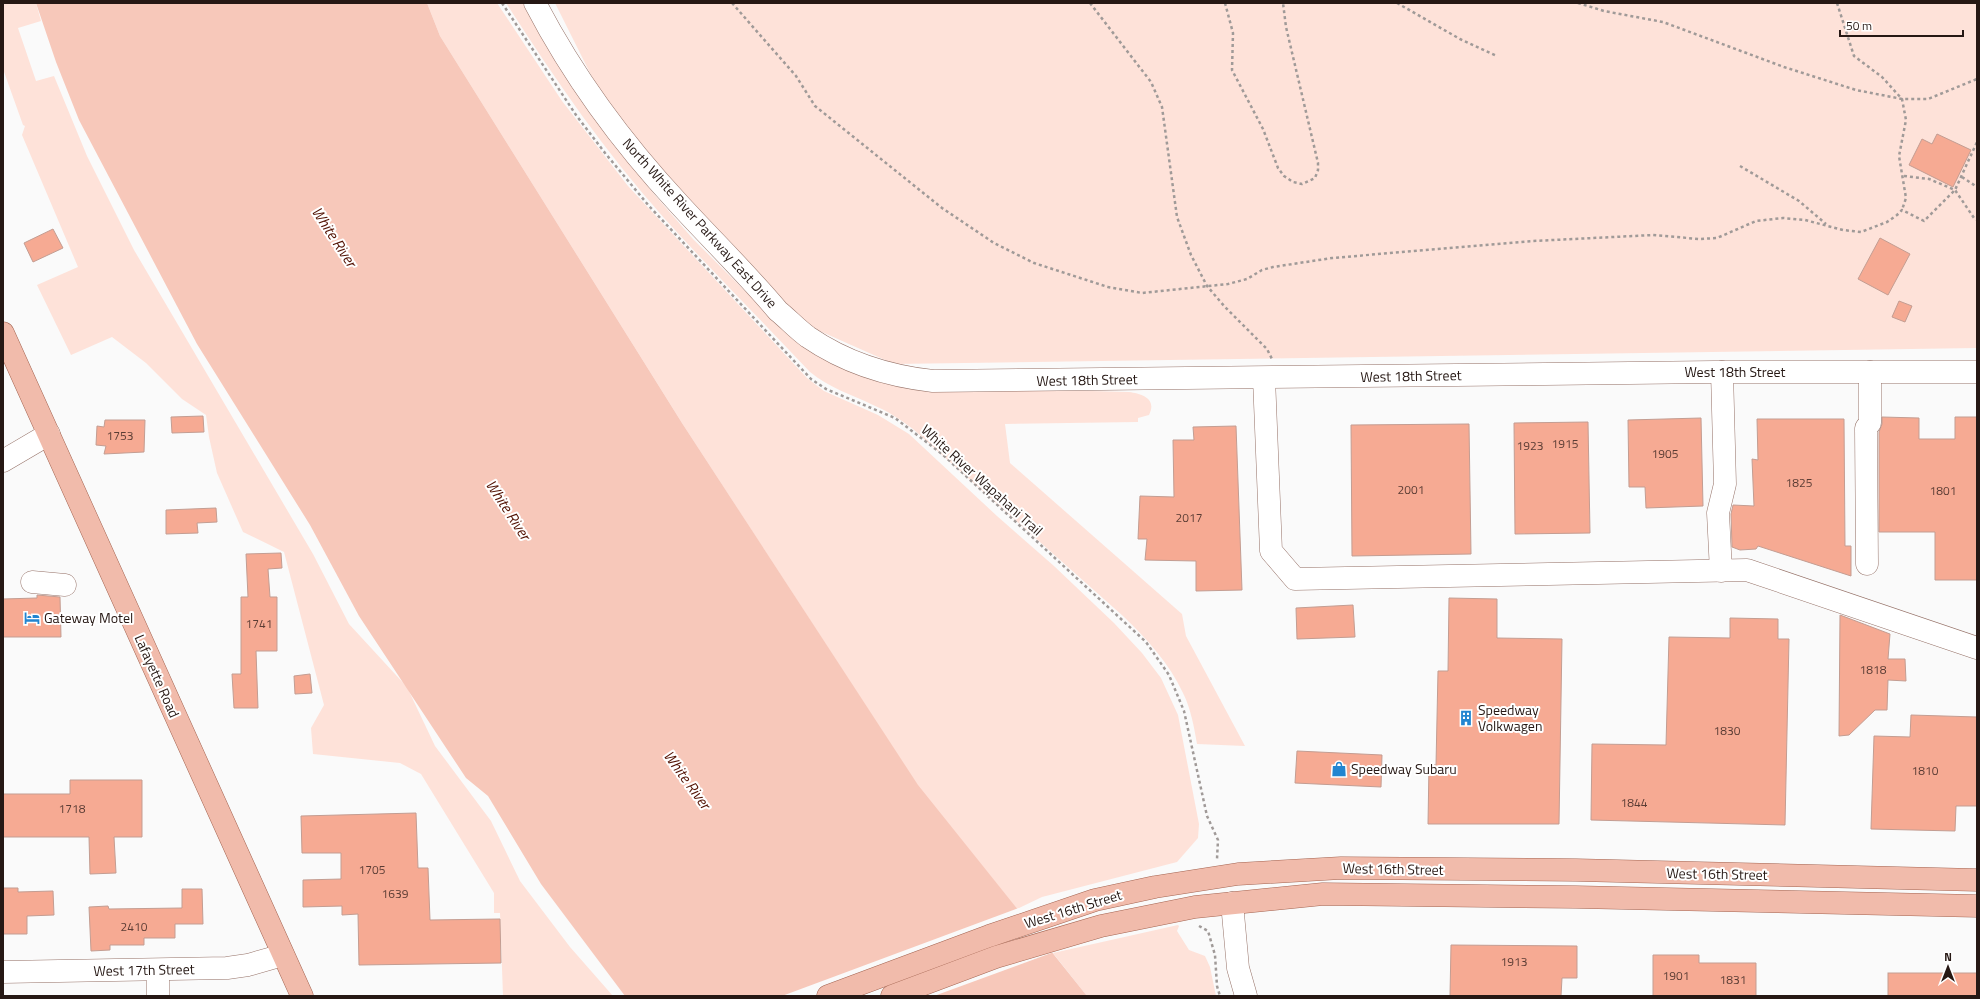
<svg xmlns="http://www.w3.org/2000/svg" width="1980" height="999" font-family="'Titillium Web',sans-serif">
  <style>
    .green { fill: #fee2d9 }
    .water { fill: #f7c8ba }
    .pier { fill: #fafafa }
    .building { fill: #f6aa93; stroke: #c39d92 }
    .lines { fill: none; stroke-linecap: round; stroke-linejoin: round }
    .minor-casing { stroke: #967268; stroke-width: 23 }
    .major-casing { stroke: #a46552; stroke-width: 23 }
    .path { stroke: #a09a98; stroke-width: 2.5; stroke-dasharray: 3 3; stroke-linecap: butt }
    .minor { stroke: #fff; stroke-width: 22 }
    .major { stroke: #f1bbab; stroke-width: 22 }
    .labels { text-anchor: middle; stroke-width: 4; stroke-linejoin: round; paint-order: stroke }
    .number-label { font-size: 12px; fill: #5a3c34 }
    .street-label { font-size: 14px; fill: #261814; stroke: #fff }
    .poi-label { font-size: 14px; fill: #261814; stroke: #fff; text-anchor: start }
    .water-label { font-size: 15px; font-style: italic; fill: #511000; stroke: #fff }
  </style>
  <rect width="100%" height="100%" fill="#fafafa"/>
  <g class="green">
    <path d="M3 3H36L41 21 18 28 36 81 54 76 87 156 134 250 313 554 349 624 407 687 435 746 491 821 520 881 570 947 613 996H503L500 913H494V893L421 774 400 763 313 754 311 728 324 705 284 552 243 532 217 473 209 437 206 415 182 399 146 363 112 337 71 355 37 285 78 267 22 135 25 126 23 125 3 69Z"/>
    <path d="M427 3H497L562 101 628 186 807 378 824 391 878 415 909 434 997 516 1054 566 1114 623 1142 653 1161 678 1178 715 1199 824 1198 838 1177 862 1042 897 1017 909 918 786 682 423 440 36Z"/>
    <path d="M506 3H525L628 162 654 194 693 239 772 318 825 360 1055 390 1129 392C1143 394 1157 399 1149 415L1138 418V422L1005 424 1010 463 1182 614 1186 636 1245 746 1197 744C1194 727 1191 709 1183 693 1169 663 1147 639 1123 616L913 429C901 420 888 411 873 405 851 394 829 388 810 372 762 321 711 270 664 218 604 151 554 78 506 3Z"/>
    <path d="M555 3H1977V348L894 364 804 324 711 227 602 97Z"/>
    <path d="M1178 925 1179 926 1177 931 1189 950 1205 956 1210 967 1216 996H1087L1053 953Z"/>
  </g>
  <path class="water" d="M36 3H427L440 36 682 423 918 785 1087 996H625L541 884 488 796 466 778 359 616 310 525 197 344 79 120 56 62Z"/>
  <path class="pier" d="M1019 908 1054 952 934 996H782Z"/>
  <g class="building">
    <path d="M1937 134 1971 150 1953 187 1909 165 1922 139 1932 144Z"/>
    <path d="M53 229 63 248 33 262 24 243Z"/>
    <path d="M1880 238 1910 254 1888 295 1858 279Z"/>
    <path d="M1899 301 1912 306 1905 322 1892 317Z"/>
    <path d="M203 416 204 432 172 433 171 417Z"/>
    <path d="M1882 417 1919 418V439H1955V417H1977V580H1935V532H1879V432L1882 424Z"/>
    <path d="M1701 418 1703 506 1646 508 1645 487H1629L1628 420Z"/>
    <path d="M1757 419H1844L1845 546H1851V576L1758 546 1756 549 1740 550 1732 547 1731 514 1733 505 1754 506 1752 459 1758 460Z"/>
    <path d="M105 420H145L144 452 104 454 106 446 96 445 97 426 104 427Z"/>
    <path d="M1588 422 1590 533 1515 534 1514 423Z"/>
    <path d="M1469 424 1471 554 1352 556 1351 425Z"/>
    <path d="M1236 426 1242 590 1196 591V561L1145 560 1147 539H1138L1140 496 1174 497 1173 440H1194L1193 427Z"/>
    <path d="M216 508 217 522 197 523 198 533 166 534V510Z"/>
    <path d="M281 553 282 568 268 569 270 597H277V651H256L258 708H234L232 674H241V597H248L246 554Z"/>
    <path d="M37 595 60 597 61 637H3V599L37 598Z"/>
    <path d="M1449 598 1497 599V638L1562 639 1559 824H1428L1429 765H1436L1438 671H1448Z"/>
    <path d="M1353 605 1355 637 1297 639 1296 608Z"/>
    <path d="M1840 615 1890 634 1888 659H1905L1906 681 1888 680 1887 710H1875L1849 735 1839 736Z"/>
    <path d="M1730 618 1778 619V639H1789L1785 825 1591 820 1592 744 1666 745 1669 637 1730 638Z"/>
    <path d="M310 674 312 693 295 694 294 676Z"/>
    <path d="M1911 715 1977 717V806H1956L1955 831 1871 829 1874 736 1910 737Z"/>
    <path d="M1297 751 1382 755 1381 787 1295 783Z"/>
    <path d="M70 780H142V837H114L116 873 90 874 89 837H3V794H70Z"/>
    <path d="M416 813 418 868H428L430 920 500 919 501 963 359 965 358 914 342 915V906L303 907V880L341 879V853H302L301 816Z"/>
    <path d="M3 888H18V892L53 891 54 915 27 916V934H3Z"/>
    <path d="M182 889H202L203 924H175V938H144V945H110V950L91 951 89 907 108 906 109 909 182 908Z"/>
    <path d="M1451 945 1577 946V978H1562L1561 996H1450Z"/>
    <path d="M1653 955H1699V963H1756V996H1653Z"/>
    <rect x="1888" y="973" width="89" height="23"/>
  </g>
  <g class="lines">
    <defs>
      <g id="minor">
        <path d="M535 3C573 76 623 144 679 204 712 240 747 274 778 311 788 319 797 329 808 337 846 363 887 376 933 381L1714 372H1977"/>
        <path d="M1264 378 1271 551 1295 579 1747 570 1977 648"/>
        <path d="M3 461 49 434"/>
        <path d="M1867 564 1866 428 1870 423V372"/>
        <path d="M1721 571 1718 513 1725 484 1722 372"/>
        <path d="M32 582 65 585"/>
        <path d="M1232 903 1238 968 1246 996"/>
        <path d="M158 970V996"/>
        <path d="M3 972 227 968 248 965 283 955"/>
      </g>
      <g id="major">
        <path d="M3 333 302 996"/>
        <path d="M828 996 989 936 1095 900 1155 887 1238 874 1341 868 1576 870 1977 880"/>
        <path d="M892 996 996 957 1101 926 1195 907 1323 894 1576 897 1977 906"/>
      </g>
    </defs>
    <use href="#minor" class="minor-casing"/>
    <use href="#major" class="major-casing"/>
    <g class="path">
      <path d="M502 3 576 115 605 153 649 206 811 379 826 389 895 418 942 454 1146 642 1169 675 1184 711 1207 816 1218 840 1217 859"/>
      <path d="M732 3 796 76 815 106 942 208 994 243 1034 263 1108 287 1142 293 1228 284 1247 279 1262 270 1273 267 1332 258 1533 241 1653 235 1699 239 1717 238 1756 221 1783 218 1805 220 1843 230 1861 232 1887 222 1897 215 1902 210 1924 221 1955 190 1977 142"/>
      <path d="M1090 3 1151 82 1162 107 1177 217 1191 255 1207 286 1225 307 1267 349 1272 359"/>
      <path d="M1225 3 1233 33 1232 70 1263 129 1278 168 1284 176 1293 182 1302 184 1315 178 1318 170V163L1286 27 1283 3"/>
      <path d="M1397 3 1460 39 1497 56"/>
      <path d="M1578 3 1604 11 1663 22 1784 67 1856 90 1902 99H1928L1977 79"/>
      <path d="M1837 3 1854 56 1882 77 1902 99 1906 120 1899 156 1906 198 1902 210"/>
      <path d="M1740 166 1799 201 1826 224"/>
      <path d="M1904 176 1929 179 1955 190 1974 218 1977 220"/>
      <path d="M1962 177 1977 187"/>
      <path d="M1199 926 1208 931 1215 955 1217 986 1220 996"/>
    </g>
    <use href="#minor" class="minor"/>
    <use href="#major" class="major"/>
  </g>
  <defs>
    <symbol id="hotel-bare" viewBox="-9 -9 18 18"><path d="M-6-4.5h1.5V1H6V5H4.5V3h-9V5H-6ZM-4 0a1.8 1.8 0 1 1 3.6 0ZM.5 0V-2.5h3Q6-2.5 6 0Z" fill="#2285d0" stroke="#fff" stroke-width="2.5" paint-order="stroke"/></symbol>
    <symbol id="building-bare" viewBox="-9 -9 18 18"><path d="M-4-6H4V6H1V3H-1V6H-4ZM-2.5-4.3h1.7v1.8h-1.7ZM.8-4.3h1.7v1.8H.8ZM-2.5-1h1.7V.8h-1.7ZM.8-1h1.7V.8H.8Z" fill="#2285d0" stroke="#fff" stroke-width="2.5" paint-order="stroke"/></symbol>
    <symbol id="shop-bare" viewBox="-9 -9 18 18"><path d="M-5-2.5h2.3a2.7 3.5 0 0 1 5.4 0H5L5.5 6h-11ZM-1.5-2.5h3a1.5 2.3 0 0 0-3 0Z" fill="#2285d0" stroke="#fff" stroke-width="2.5" paint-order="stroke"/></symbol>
  </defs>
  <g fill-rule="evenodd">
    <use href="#hotel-bare" x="21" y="607" width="22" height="22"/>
    <use href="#building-bare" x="1455" y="707" width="22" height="22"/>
    <use href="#shop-bare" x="1328" y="758" width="22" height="22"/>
  </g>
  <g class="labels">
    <g class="number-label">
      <text x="120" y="440">1753</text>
      <text x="1565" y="448">1915</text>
      <text x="1530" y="450">1923</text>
      <text x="1665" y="458">1905</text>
      <text x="1799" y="487">1825</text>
      <text x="1411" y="494">2001</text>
      <text x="1943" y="495">1801</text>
      <text x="1189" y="522">2017</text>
      <text x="259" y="628">1741</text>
      <text x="1873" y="674">1818</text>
      <text x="1727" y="735">1830</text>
      <text x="1925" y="775">1810</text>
      <text x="1634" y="807">1844</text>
      <text x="72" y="813">1718</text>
      <text x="372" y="874">1705</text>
      <text x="395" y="898">1639</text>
      <text x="134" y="931">2410</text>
      <text x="1514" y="966">1913</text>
      <text x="1676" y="980">1901</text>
      <text x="1733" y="984">1831</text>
    </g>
    <g class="street-label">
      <text transform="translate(700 223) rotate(48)" y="5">North White River Parkway East Drive</text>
      <text x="1735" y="377">West 18th Street</text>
      <text transform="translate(1411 376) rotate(-1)" y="5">West 18th Street</text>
      <text transform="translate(1087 380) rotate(-1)" y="5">West 18th Street</text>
      <text transform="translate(982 480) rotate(42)" y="5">White River Wapahani Trail</text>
      <text transform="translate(157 676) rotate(66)" y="5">Lafayette Road</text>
      <text transform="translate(1393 869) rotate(1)" y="5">West 16th Street</text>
      <text transform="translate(1717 874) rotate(1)" y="5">West 16th Street</text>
      <text transform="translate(1073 909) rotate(-17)" y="5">West 16th Street</text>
      <text transform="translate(144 970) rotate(-1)" y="5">West 17th Street</text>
    </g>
    <g class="poi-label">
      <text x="44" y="623">Gateway Motel</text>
      <text x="1478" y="715">Speedway<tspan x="1478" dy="16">Volkwagen</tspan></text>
      <text x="1351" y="774">Speedway Subaru</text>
    </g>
    <g class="water-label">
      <text transform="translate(334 237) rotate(57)" y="5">White River</text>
      <text transform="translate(508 510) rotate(57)" y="5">White River</text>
      <text transform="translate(687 780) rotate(54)" y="5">White River</text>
    </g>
  </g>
  <rect width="1980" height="999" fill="none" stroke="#261814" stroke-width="8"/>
  <g transform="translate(1948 967)" stroke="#ffffff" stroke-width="3" paint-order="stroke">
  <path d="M0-3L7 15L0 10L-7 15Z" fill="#261814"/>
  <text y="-6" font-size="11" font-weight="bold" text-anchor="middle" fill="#261814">N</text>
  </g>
  <path d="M1840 30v6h123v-6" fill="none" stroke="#261814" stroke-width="2"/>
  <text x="1846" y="30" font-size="12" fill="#261814" stroke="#ffffff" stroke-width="3" paint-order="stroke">50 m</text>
</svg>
